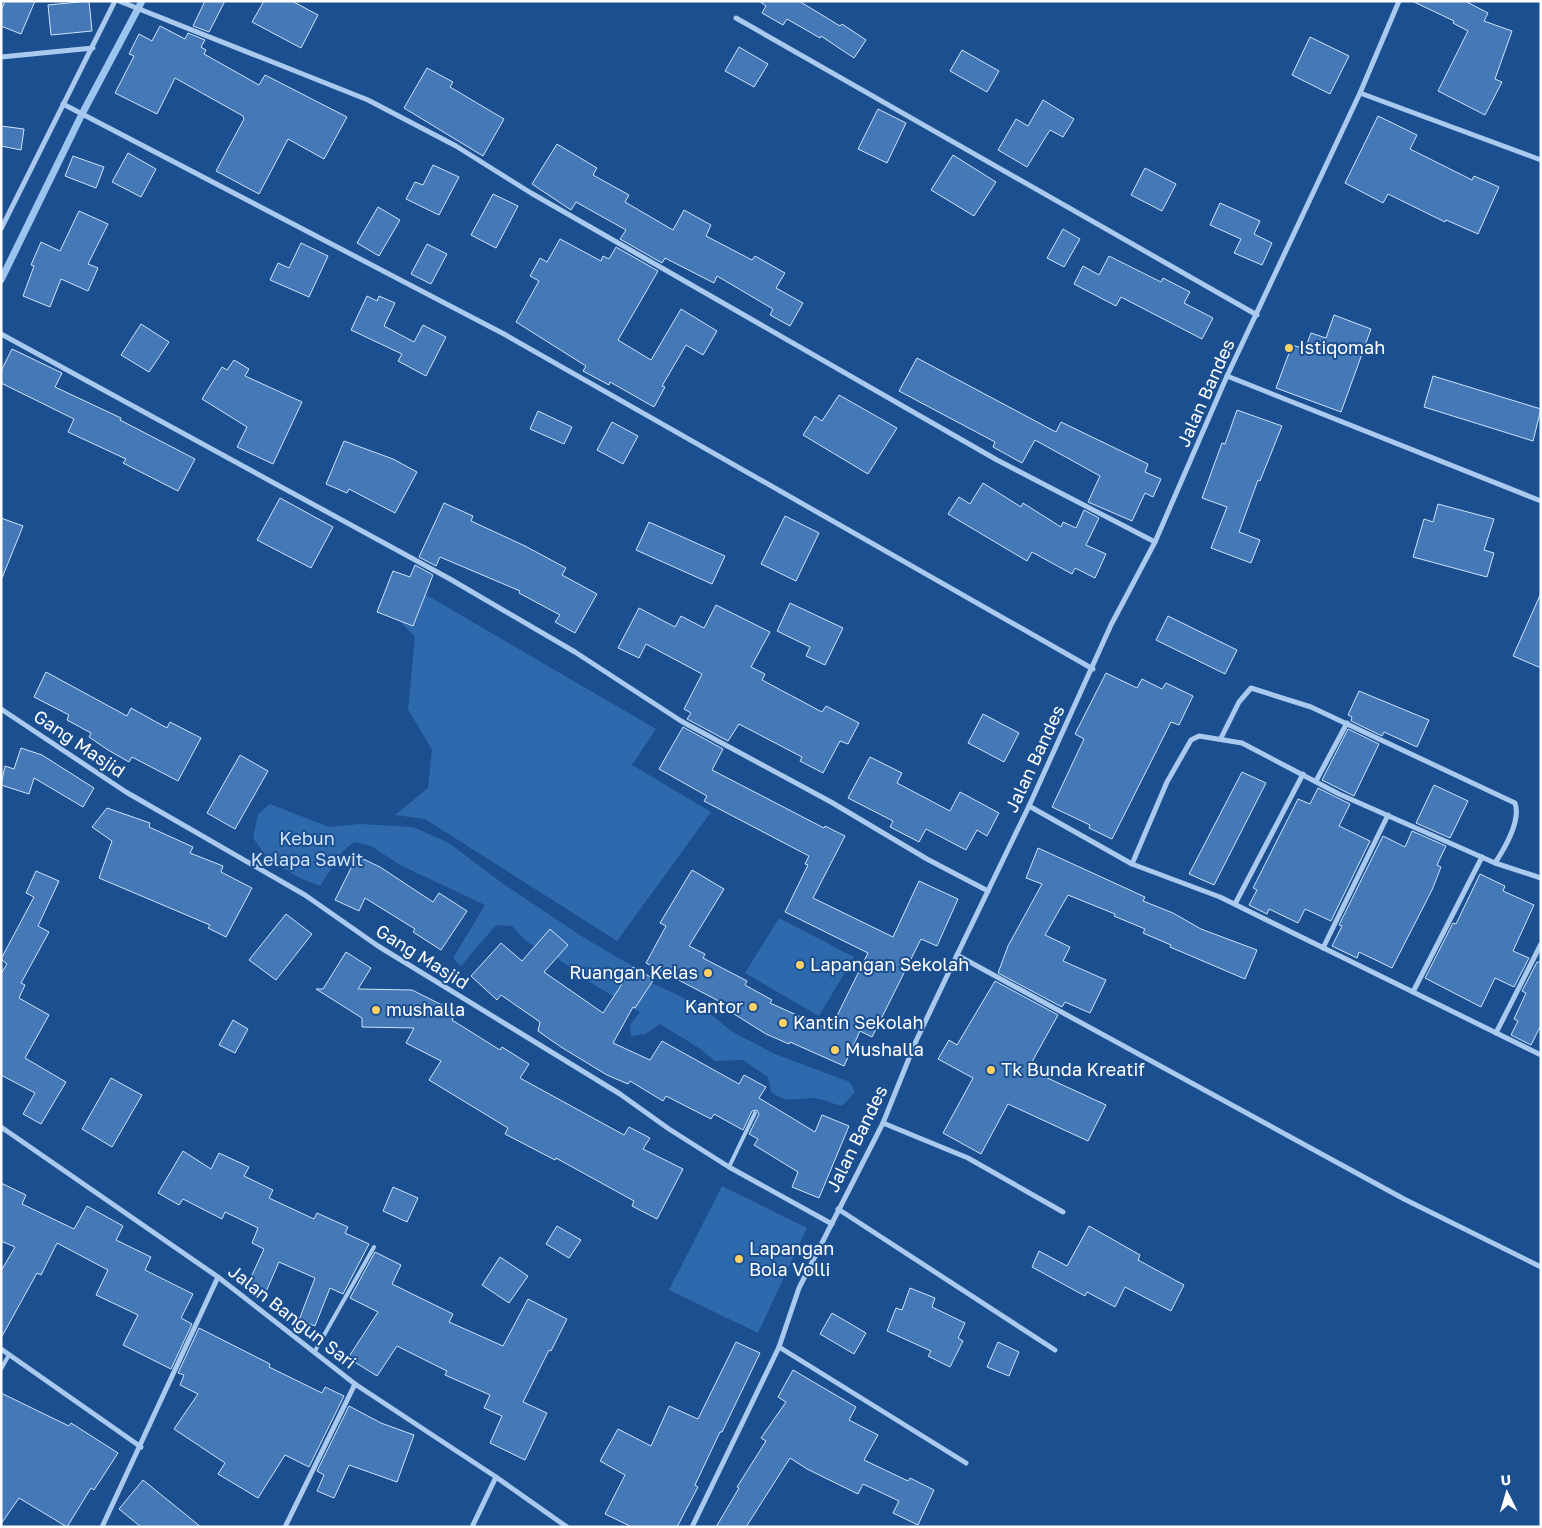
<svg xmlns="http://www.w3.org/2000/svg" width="1542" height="1528" font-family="'Golos Text',sans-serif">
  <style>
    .green { fill: #2e69ad }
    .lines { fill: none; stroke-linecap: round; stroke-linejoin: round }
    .stream { stroke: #9cc4f0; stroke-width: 7 }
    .building { fill: #4478b7; stroke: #cfe3fa }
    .lane { stroke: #a9c9ee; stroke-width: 4 }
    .street { stroke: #a9c9ee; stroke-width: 5 }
    .poi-dot { fill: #ffd166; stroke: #1b4f8f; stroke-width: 2 }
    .labels { text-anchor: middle; stroke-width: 4; stroke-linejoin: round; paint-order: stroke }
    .poi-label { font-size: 18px; fill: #fff; stroke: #1b4f8f; text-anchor: start }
    .street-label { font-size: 18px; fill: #fff; stroke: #1b4f8f }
    .park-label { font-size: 18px; fill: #cfe3fa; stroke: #1b4f8f }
  </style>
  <rect width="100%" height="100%" fill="#1b4f8f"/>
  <g class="green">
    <path d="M392 575 656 729 632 765 711 812 617 941 425 819 395 815 428 788 432 750 408 709 415 637 391 612 377 609Z"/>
    <path d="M270 804 329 827 360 824 413 827 449 843 502 883 586 939 634 967 652 983 697 1004 733 1032 775 1054 850 1082 855 1092 842 1106C833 1104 819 1097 810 1098 793 1099 787 1103 771 1092L768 1077 743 1060 715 1061 699 1048 660 1024 645 1034 631 1036 630 1025 640 1012 591 983 557 958 527 942 512 926 496 925 461 966 453 958 485 905 400 865 371 846 354 842 343 851 320 886 300 878 269 860 253 838 258 814Z"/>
    <path d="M779 918 854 957 819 1016 745 973Z"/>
    <path d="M722 1186 807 1228 758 1333 669 1290Z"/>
  </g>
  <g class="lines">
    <path class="stream" d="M1 280 82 114 142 1"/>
  </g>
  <g class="building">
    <path d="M5 1H35L21 34 1 26V11Z"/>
    <path d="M89 1 92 31 51 35 48 5Z"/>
    <path d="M205 1H225L209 32 193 26Z"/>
    <path d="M264 1H292L318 15 301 48 252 22Z"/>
    <path d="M759 1H799L840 26 842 24 866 40 854 58 821 36 820 38 787 19 783 25 762 13 766 6Z"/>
    <path d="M1412 1H1465L1488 13 1484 21 1512 31 1495 79 1502 82 1485 115 1438 91 1468 31 1453 23 1454 21Z"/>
    <path d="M160 26 185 39 188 33 205 40 201 47 206 50 204 54 259 85 265 75 347 117 324 159 288 139 259 194 216 171 244 119 243 116 175 78 157 114 115 93 134 56 129 54 139 34 152 41Z"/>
    <path d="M1310 37 1349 56 1330 94 1292 75Z"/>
    <path d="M739 47 768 64 754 87 725 71Z"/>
    <path d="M962 50 999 71 987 92 950 71Z"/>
    <path d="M427 68 453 82 450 87 504 119 483 156 404 108Z"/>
    <path d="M1043 100 1074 119 1063 137 1050 130 1027 167 998 150 1016 119 1028 126Z"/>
    <path d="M878 109 906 123 887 163 858 149Z"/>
    <path d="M1378 116 1417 135 1410 149 1472 180 1474 176 1499 187 1478 234 1446 220 1445 222 1388 194 1383 203 1345 183Z"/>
    <path d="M1 126 24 129 21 150 1 146Z"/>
    <path d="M557 144 597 168 593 175 629 195 625 202 673 230 684 210 711 225 706 236 752 260 755 256 785 273 776 288 803 303 790 326 770 315 773 309 717 276 714 283 665 258 662 263 620 239 626 230 576 202 571 210 532 184Z"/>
    <path d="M128 153 156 169 141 197 112 182Z"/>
    <path d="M953 155 996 182 974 216 931 190Z"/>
    <path d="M73 156 104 167 96 188 65 176Z"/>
    <path d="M433 165 459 177 439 215 406 199 415 182 423 185Z"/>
    <path d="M1145 168 1176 184 1162 211 1131 195Z"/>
    <path d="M493 194 518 206 496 248 471 235Z"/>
    <path d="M1220 203 1260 221 1254 234 1272 243 1262 265 1234 253 1241 239 1210 225Z"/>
    <path d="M378 207 400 220 379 256 357 243Z"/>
    <path d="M79 211 108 224 88 264 98 268 88 291 61 279 50 307 23 296 34 266 31 265 41 242 60 251Z"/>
    <path d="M1063 229 1080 239 1064 267 1047 258Z"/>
    <path d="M560 239 601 261 603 256 609 259 616 247 658 271 618 340 651 360 681 309 717 331 703 355 686 345 662 386 665 387 654 407 610 382 609 385 583 371 586 366 516 322 539 281 530 276 540 258 547 262Z"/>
    <path d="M301 243 328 256 309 297 270 280 278 263 289 268Z"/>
    <path d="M427 244 447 254 431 284 411 274Z"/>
    <path d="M1109 256 1161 282 1163 278 1190 292 1184 303 1213 318 1202 339 1121 297 1116 306 1074 284 1083 266 1099 275Z"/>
    <path d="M367 296 377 301 379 296 395 303 384 326 414 342 423 325 446 337 426 376 398 361 402 354 351 330Z"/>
    <path d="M1334 315 1371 329 1341 412 1276 388 1292 345 1305 349 1311 333 1326 338Z"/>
    <path d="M141 324 169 342 149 372 121 355Z"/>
    <path d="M12 349 62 373 55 387 121 418 120 420 195 459 178 491 123 463 126 459 68 432 74 419 1 383V371Z"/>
    <path d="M917 358 1056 432 1061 422 1148 464 1145 472 1161 479 1153 497 1145 493 1132 521 1088 502 1100 476 1035 440 1022 463 993 447 995 442 899 391Z"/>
    <path d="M234 360 249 369 245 376 302 402 273 464 237 447 247 427 202 399 222 367 227 370Z"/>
    <path d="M1433 376 1541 409 1533 441 1424 407Z"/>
    <path d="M839 395 897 428 868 474 803 435 815 416 822 421Z"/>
    <path d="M1237 410 1282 426 1260 481 1258 480 1239 532 1260 540 1251 563 1211 548 1227 507 1202 498 1222 443 1225 444Z"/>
    <path d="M538 411 572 427 564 444 530 429Z"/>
    <path d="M612 422 638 436 623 464 597 450Z"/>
    <path d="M344 441 393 459 417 472 395 513 349 489 347 493 326 484Z"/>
    <path d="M983 483 1021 507 1023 503 1061 527 1063 522 1076 528 1084 510 1099 518 1086 545 1106 554 1095 578 1075 568 1072 574 1032 552 1027 561 948 514 959 497 970 504Z"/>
    <path d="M280 498 333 527 311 568 257 540Z"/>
    <path d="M444 503 473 516 471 521 525 546 566 568 562 575 597 594 575 633 555 622 560 615 519 593 520 591 440 557 436 566 419 557Z"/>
    <path d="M1438 504 1494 519 1484 550 1494 553 1487 577 1413 557 1424 519 1433 522Z"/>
    <path d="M785 516 819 533 796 581 761 564Z"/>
    <path d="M1 518 23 526 2 578 1 577Z"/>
    <path d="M649 522 725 556 712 584 636 550Z"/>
    <path d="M415 565 433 575 413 626 377 612 393 571 410 577Z"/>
    <path d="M1541 593V668L1513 656Z"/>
    <path d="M790 603 843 628 825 665 806 656 810 647 777 631Z"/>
    <path d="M716 605 770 632 751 667 765 674 762 680 822 712 826 706 859 723 848 744 840 741 823 773 800 761 802 757 739 724 728 741 687 719 691 713 684 709 702 674 646 644 639 658 618 648 639 608 675 627 681 616 704 628Z"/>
    <path d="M1168 616 1237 650 1225 674 1156 640Z"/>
    <path d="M46 672 127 716 131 708 167 728 170 722 201 738 178 781 132 757 129 762 108 750 89 737 91 733 67 720 69 715 34 697Z"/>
    <path d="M1106 673 1137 688 1142 679 1162 689 1166 683 1193 696 1179 725 1171 722 1112 839 1089 828 1090 825 1052 807 1084 739 1075 734Z"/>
    <path d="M1359 691 1429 720 1417 747 1384 732 1382 736 1351 721 1352 717 1348 715Z"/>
    <path d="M983 714 1019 733 1004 762 968 743Z"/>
    <path d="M683 727 723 749 712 770 824 828 825 826 845 836 813 898 893 937 919 881 958 899 937 946 921 939 872 1037 860 1031 844 1066 790 1042 789 1044 766 1034 734 1014 736 1010 646 963 666 926 660 923 692 870 724 889 689 946 705 954 703 958 747 981 745 985 772 1000 770 1003 830 1030 868 953 785 912 808 865 805 864 809 856 704 801 707 796 659 769Z"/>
    <path d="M1348 729 1379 744 1354 796 1322 780Z"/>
    <path d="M21 748 42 755 94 788 83 807 34 778 29 794 1 785 5 766 14 769Z"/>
    <path d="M240 755 268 771 235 829 207 813Z"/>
    <path d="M870 757 902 773 897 783 950 811 960 792 999 813 987 836 977 830 966 850 926 829 919 842 890 827 893 821 848 798Z"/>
    <path d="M1242 772 1266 783 1214 885 1189 874Z"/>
    <path d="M1434 785 1468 801 1450 838 1416 823Z"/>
    <path d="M1318 788 1350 804 1339 826 1370 841 1331 921 1305 909 1298 923 1269 909 1267 914 1249 905 1257 890 1253 888 1298 799 1310 804Z"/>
    <path d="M107 808 150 823 149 827 193 847 190 853 223 866 221 872 252 888 226 937 208 928 210 925 99 878 112 841 92 827Z"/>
    <path d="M1412 831 1446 846 1437 865 1441 867 1432 890 1392 968 1359 952 1357 958 1332 946 1342 926 1339 925 1383 836 1405 847Z"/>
    <path d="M1038 848 1145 897 1143 901 1173 913 1201 929 1257 950 1245 979 1170 947 1171 945 1143 933 1145 929 1114 916 1115 914 1068 895 1045 935 1070 947 1063 961 1106 980 1090 1013 1065 1002 1062 1007 998 973 1008 946 1042 884 1026 878Z"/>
    <path d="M357 856 380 867 433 902 439 893 467 911 441 950 413 932 415 929 365 898 359 911 335 900Z"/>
    <path d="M36 871 59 881 38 926 49 932 21 983 25 985 19 998 49 1015 25 1058 66 1082 41 1124 23 1114 35 1093 1 1075V974L7 964 1 959 34 897 26 893Z"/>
    <path d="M1480 874 1505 886 1503 891 1534 905 1513 951 1529 958 1514 987 1495 978 1481 1007 1425 978 1453 923 1456 924Z"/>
    <path d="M286 914 312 934 276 980 249 960Z"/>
    <path d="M550 929 568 945 544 972 603 1013 633 967 654 979 635 1008 633 1007 613 1043 650 1060 662 1041 739 1084 744 1075 766 1087 759 1098 815 1132 822 1115 849 1126 819 1198 792 1187 798 1172 754 1145 758 1139 749 1134 759 1114 757 1110 752 1111 743 1130 714 1114 711 1119 666 1096 663 1101 630 1081 628 1084 607 1075 561 1047 538 1031 540 1022 501 995 497 1000 471 976 501 943 522 961Z"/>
    <path d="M346 952 371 968 358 989 412 990 456 1012 452 1020 500 1050 502 1047 529 1064 520 1078 624 1135 629 1127 650 1138 643 1149 683 1169 657 1219 632 1206 634 1201 556 1158 555 1160 505 1134 508 1128 429 1080 441 1061 406 1043 414 1028 362 1027V1018L316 989H323Z"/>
    <path d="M1537 962H1541V1025L1531 1045 1511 1035 1518 1021 1514 1019 1526 993 1522 991Z"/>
    <path d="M995 981 1058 1015 1028 1069 1106 1105 1088 1141 1008 1104 981 1154 943 1133 973 1078 938 1059 949 1040 957 1045Z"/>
    <path d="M233 1020 248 1029 235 1053 219 1045Z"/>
    <path d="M111 1078 142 1095 112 1147 82 1129Z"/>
    <path d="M183 1151 211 1169 219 1153 249 1167 244 1176 273 1190 269 1198 314 1219 317 1213 348 1227 345 1233 369 1244 343 1294 330 1288 315 1326 299 1320 315 1278 279 1262 265 1294 247 1286 264 1249 252 1243 258 1228 225 1212 222 1219 183 1199 179 1205 158 1193Z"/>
    <path d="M1 1183 26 1195 22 1204 74 1229 87 1206 123 1226 116 1240 151 1257 145 1270 193 1294 181 1318 192 1324 171 1369 123 1345 138 1315 96 1295 108 1270 57 1243 41 1275 37 1273 1 1338V1271L15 1247 1 1241Z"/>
    <path d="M393 1187 418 1198 407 1222 383 1211Z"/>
    <path d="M557 1226 581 1240 569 1258 546 1244Z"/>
    <path d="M1089 1226 1140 1255 1138 1260 1184 1285 1171 1311 1125 1287 1115 1307 1087 1292 1085 1296 1032 1267 1039 1251 1067 1266Z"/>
    <path d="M375 1252 401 1265 392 1284 453 1314 449 1322 503 1346 528 1299 567 1319 551 1351 549 1350 523 1402 547 1413 525 1460 490 1443 502 1416 484 1408 490 1395 445 1375 447 1371 397 1346 377 1376 348 1358 378 1312 350 1298Z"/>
    <path d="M500 1257 528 1276 509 1303 482 1285Z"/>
    <path d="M910 1288 935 1298 932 1307 965 1323 958 1338 963 1341 950 1367 928 1356 931 1351 887 1331 896 1308 902 1310Z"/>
    <path d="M832 1313 866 1333 854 1354 820 1334Z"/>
    <path d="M199 1328 270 1364 269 1367 322 1393 325 1387 344 1396 309 1467 285 1455 258 1498 218 1474 225 1463 174 1429 198 1394 180 1385 184 1375 178 1373Z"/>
    <path d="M736 1342 760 1353 722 1432H720L695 1485 698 1487 677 1527H632L605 1514 625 1475 600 1461 618 1429 651 1446 669 1406 698 1419Z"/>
    <path d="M998 1342 1019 1352 1009 1376 987 1367Z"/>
    <path d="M793 1370 856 1407 849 1420 878 1435 864 1460 908 1481 910 1478 934 1490 918 1525 893 1513 899 1501 863 1484 858 1494 807 1469 790 1458 746 1527H716L739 1488 737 1487 766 1441 761 1438 786 1402 778 1397Z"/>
    <path d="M1 1393 69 1426 71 1423 118 1453 94 1490 91 1488 67 1527 19 1498 1 1524Z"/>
    <path d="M349 1406 381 1423 414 1435 397 1482 349 1465 334 1498 317 1491 324 1475 317 1471Z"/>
    <path d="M143 1480 201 1527H141L119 1509Z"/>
  </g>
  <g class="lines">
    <g class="lane">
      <path d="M729 1167 755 1113"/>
      <path d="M315 1351 374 1247"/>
      <path d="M1 1369 9 1355"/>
    </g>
    <g class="street">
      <path d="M119 1 368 100 456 146 531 193 997 460 1155 542"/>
      <path d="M736 18 1257 315"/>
      <path d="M1 57 93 48"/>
      <path d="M1360 93 1541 160"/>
      <path d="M63 104 504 334 1093 669"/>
      <path d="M1 229 115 1"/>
      <path d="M1 334 450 579 575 652 681 721 831 802 927 859 988 891"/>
      <path d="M1227 376 1541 501"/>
      <path d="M1 709 126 792 305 895 378 946 620 1094 669 1129 729 1167 832 1224"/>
      <path d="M1221 738 1239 702 1251 688 1311 707 1515 803C1521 820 1505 848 1495 863"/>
      <path d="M1316 781 1347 723"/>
      <path d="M1029 806 1132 864 1220 897 1541 1055"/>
      <path d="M1132 864 1167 782 1191 740 1199 736 1242 743 1339 794 1495 863 1541 878"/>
      <path d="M1235 904 1303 774"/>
      <path d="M1323 948 1388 815"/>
      <path d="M957 955 1404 1199 1541 1267"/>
      <path d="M1413 992 1482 857"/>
      <path d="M1496 1033 1541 944"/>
      <path d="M883 1123 968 1158 1063 1212"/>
      <path d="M1 1127 218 1277 355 1384 496 1477 567 1527"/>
      <path d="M838 1209 1055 1350"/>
      <path d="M779 1347 966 1463"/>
      <path d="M1 1349 141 1447"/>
      <path d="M102 1527 218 1277"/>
      <path d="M285 1527 355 1384"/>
      <path d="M472 1527 496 1477"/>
      <path d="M692 1527 779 1347 799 1288 883 1123 916 1041 957 955 1029 806 1111 625 1155 542 1227 376 1360 93 1399 1"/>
    </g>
  </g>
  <g class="poi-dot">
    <circle cx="1289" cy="348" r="5"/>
    <circle cx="800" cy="965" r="5"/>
    <circle cx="708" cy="973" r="5"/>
    <circle cx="753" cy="1007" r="5"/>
    <circle cx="376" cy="1010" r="5"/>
    <circle cx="783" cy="1023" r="5"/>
    <circle cx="835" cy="1050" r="5"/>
    <circle cx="991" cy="1070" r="5"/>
    <circle cx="739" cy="1259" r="5"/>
  </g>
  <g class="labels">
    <g class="poi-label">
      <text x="1299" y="354">Istiqomah</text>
      <text x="810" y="971">Lapangan Sekolah</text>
      <text x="698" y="979" text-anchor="end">Ruangan Kelas</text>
      <text x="743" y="1013" text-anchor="end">Kantor</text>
      <text x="386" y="1016">mushalla</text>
      <text x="793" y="1029">Kantin Sekolah</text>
      <text x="845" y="1056">Mushalla</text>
      <text x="1001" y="1076">Tk Bunda Kreatif</text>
      <text x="749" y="1255">Lapangan<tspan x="749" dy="21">Bola Volli</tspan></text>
    </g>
    <g class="street-label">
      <text transform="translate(1206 393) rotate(-66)" y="6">Jalan Bandes</text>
      <text transform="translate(79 744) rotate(34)" y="6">Gang Masjid</text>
      <text transform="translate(1035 759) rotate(-65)" y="6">Jalan Bandes</text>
      <text transform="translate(422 957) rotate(32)" y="6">Gang Masjid</text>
      <text transform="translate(857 1139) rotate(-64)" y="6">Jalan Bandes</text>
      <text transform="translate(292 1317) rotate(38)" y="6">Jalan Bangun Sari</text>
    </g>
    <g class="park-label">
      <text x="307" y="845">Kebun<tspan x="307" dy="21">Kelapa Sawit</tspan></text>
    </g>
  </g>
  <rect width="1542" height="1528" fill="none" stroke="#ffffff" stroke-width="5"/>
  <g transform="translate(1507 1493) rotate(355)" stroke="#1b4f8f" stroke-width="4" paint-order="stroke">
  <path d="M0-4L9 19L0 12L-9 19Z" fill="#ffffff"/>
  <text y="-8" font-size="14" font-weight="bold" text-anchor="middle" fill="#ffffff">U</text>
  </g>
</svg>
